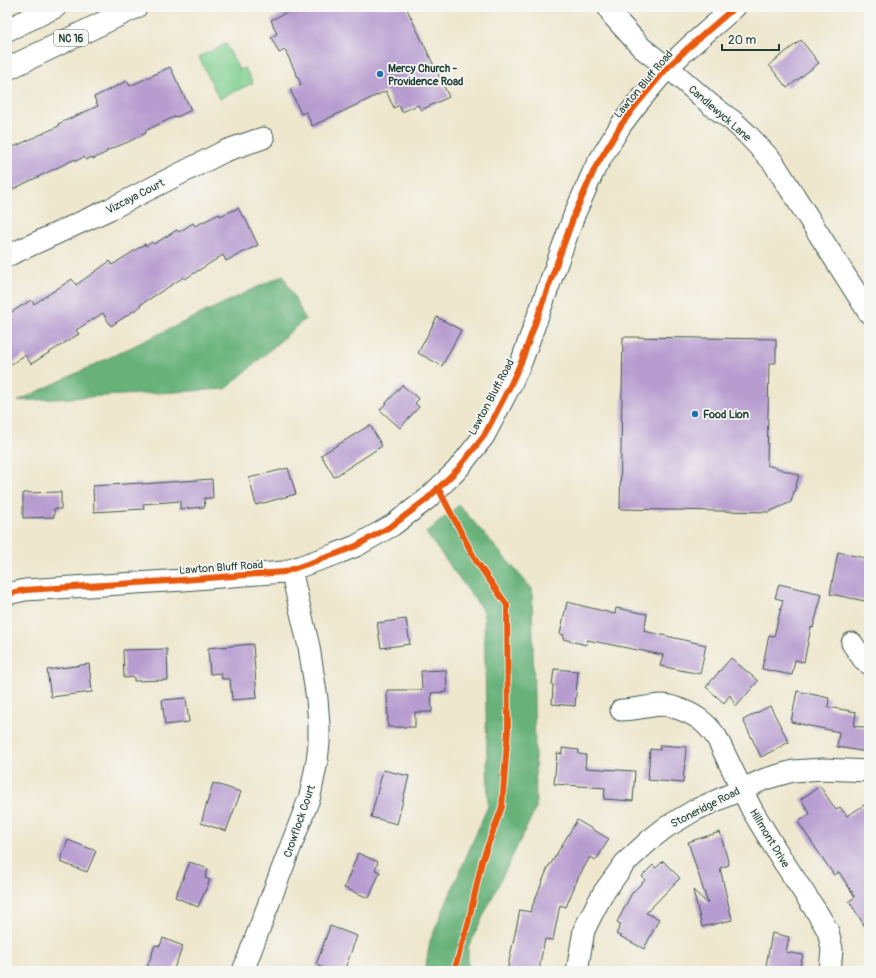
<svg xmlns="http://www.w3.org/2000/svg" width="876" height="978" font-family="Pangolin,sans-serif">
  <style>
    .green { fill: #7fcf8f; stroke: #4f8662 }
    .forest { fill: #67b27a; stroke: #437857 }
    .building { fill: #b79cd0 }
    .lines { fill: none; stroke-linecap: round; stroke-linejoin: round }
    .street-casing { stroke: #3e564b; stroke-width: 23 }
    .primary-casing { stroke: #3e564b; stroke-width: 24 }
    .street { stroke: #fff; stroke-width: 21 }
    .primary { stroke: #fff; stroke-width: 22 }
    .cycleway-casing { stroke: #f6f6f2; stroke-width: 8 }
    .cycleway { stroke: #e8590c; stroke-width: 6 }
    .poi-dot { fill: #1f6fb2; stroke: #f6f6f2; stroke-width: 1.5 }
    .labels { text-anchor: middle; stroke-width: 3.5; stroke-linejoin: round; paint-order: stroke }
    .shield { fill: #f6f6f2; stroke: #60746d; stroke-width: 1 }
    .shield-label { font-size: 10px; font-weight: bold; fill: #1f3d34 }
    .poi-label { font-size: 11px; font-weight: bold; fill: #1f3d34; stroke: #f6f6f2; text-anchor: start }
    .street-label { font-size: 11px; fill: #1f3d34; stroke: #f6f6f2 }
  </style>
  <rect width="100%" height="100%" fill="#f6f6f2"/>
  <filter id="ink" filterUnits="userSpaceOnUse"><feTurbulence type="fractalNoise" baseFrequency=".025" numOctaves="2"/><feDisplacementMap in="SourceGraphic" scale="8" xChannelSelector="R" yChannelSelector="G"/><feConvolveMatrix kernelMatrix="1 2 1 2 8 2 1 2 1" color-interpolation-filters="sRGB"/></filter>
  <filter id="wash" filterUnits="userSpaceOnUse"><feTurbulence type="fractalNoise" baseFrequency=".012" numOctaves="4" result="noise"/><feDisplacementMap in="SourceGraphic" scale="16" xChannelSelector="R" yChannelSelector="G"/><feGaussianBlur stdDeviation="0.9" result="paint"/><feColorMatrix in="noise" values="0 0 0 0 0 0 0 0 0 0 0 0 0 0 0 0 0 1.4 0 .05"/><feComposite in="paint" operator="in"/></filter>
  <g filter="url(#wash)">
    <rect width="100%" height="100%" fill="#eee7ce"/>
    <path class="green" d="M226 44 239 70 245 68 253 83 219 99 199 57Z"/>
    <g class="forest">
      <path d="M283 275 305 319 226 389 18 401Z"/>
      <path d="M459 505 532 589 536 808 468 947V971H425L430 941 488 806 484 612 426 533Z"/>
    </g>
    <g id="blocks">
      <g class="building">
        <path d="M298 7H406L449 97 421 110 418 105 402 112 399 105 394 108 386 91 312 126 306 112 301 114 290 89 301 84 285 50 279 53 271 37 277 34 271 20Z"/>
        <path d="M801 40 819 63 787 88 769 65Z"/>
        <path d="M170 67 191 110 177 117 176 116 145 131 146 133 128 142 106 151 107 152 93 159 92 157 86 160 84 157 76 161 75 159 7 192V150L59 126 58 124 98 106 94 97 127 81 130 86Z"/>
        <path d="M238 208 243 217 244 216 258 245 226 261 223 255 185 279 184 277 140 305 141 306 111 326 103 313 76 330 79 334 31 364 25 355 7 367V315L31 300 34 304 72 279 76 285 110 261 112 265 145 244 146 246 152 242 154 244 177 230 179 232 193 223 195 226 219 214 220 216Z"/>
        <path d="M437 317 461 330 442 366 418 353Z"/>
        <path d="M623 337 776 339V363H769L767 465 799 475 791 502 769 512 620 509Z"/>
        <path d="M402 385 419 399 415 403 419 407 400 428 380 410Z"/>
        <path d="M370 425 382 446 334 477 321 455Z"/>
        <path d="M288 468 296 494 256 505 249 478Z"/>
        <path d="M212 479 213 498H204L205 507 180 509V501L143 504 144 509 94 512 93 486 142 483V484Z"/>
        <path d="M61 492V509H54V517L23 518V493Z"/>
        <path d="M838 552 869 559V582L865 601 830 594Z"/>
        <path d="M779 584 822 594 813 628 811 627 804 662 795 660 792 675 762 669 769 635 774 636 783 600 775 598Z"/>
        <path d="M567 602 615 614 616 608 647 614 644 631 706 645 700 674 660 666 663 655 587 640 586 645 563 639 564 635 560 634Z"/>
        <path d="M406 619 410 644 381 648 377 623Z"/>
        <path d="M253 644 257 698 232 700 230 679H222L221 673 210 674 208 648Z"/>
        <path d="M167 649 168 680 134 681V677L124 678 123 650Z"/>
        <path d="M731 658 758 681 736 707 730 695 724 703 706 687Z"/>
        <path d="M89 664 92 692 51 697 47 670Z"/>
        <path d="M554 669 578 671 575 706 552 704 553 685H552Z"/>
        <path d="M446 670 447 692 431 693 432 712H415V727H388L387 690H422L421 671Z"/>
        <path d="M797 691 829 698 828 707 856 712 854 726 869 728V740L867 752 837 747 839 732 791 722Z"/>
        <path d="M186 698 189 722 165 725 162 700Z"/>
        <path d="M770 706 789 742 761 757 743 720Z"/>
        <path d="M660 745 686 747 683 783 648 780 650 749 660 750Z"/>
        <path d="M562 748 579 750V754L586 755 585 768 635 771 633 801 604 799 605 788 554 784 557 753 562 754Z"/>
        <path d="M383 770 409 776 397 824 371 817Z"/>
        <path d="M213 783 241 792 226 831 201 823Z"/>
        <path d="M820 786 836 810 840 807 847 816 869 802V933L849 901 855 897 839 872 834 875 798 822 810 814 801 799Z"/>
        <path d="M577 820 609 839 596 860 590 857 578 878 566 907 560 905 553 940 545 939 540 963V971H507L520 910 530 912 549 865H550Z"/>
        <path d="M720 832 729 865 720 868 732 920 702 927 693 890 708 904 688 842Z"/>
        <path d="M68 840 96 851 87 872 60 862Z"/>
        <path d="M358 853 378 862 375 870 380 872 369 898 344 888Z"/>
        <path d="M663 861 680 878 646 913 659 919 644 949 616 934 621 924 617 922 632 893 645 880 642 876 653 865 656 868Z"/>
        <path d="M190 862 208 869 205 878 210 880 198 907 175 897Z"/>
        <path d="M330 926 357 936 344 971H332L316 965Z"/>
        <path d="M772 933 789 937 786 952 803 955 799 971H765Z"/>
        <path d="M163 938 183 946 173 971H146L155 945 160 946Z"/>
      </g>
    </g>
  </g>
  <g filter="url(#ink)">
    <use href="#blocks" fill-opacity="0" stroke="#3e564b" stroke-width="1"/>
    <g class="lines">
      <defs>
        <g id="street">
          <path d="M608 7 613 16 642 48 677 75 711 105 733 121 747 134 773 162 869 313"/>
          <path d="M7 256 110 209 225 151 263 138"/>
          <path d="M7 594 25 590 183 580 284 572 336 554 356 546 393 525 427 499 457 470 484 436 510 386 522 360 575 213 595 168 621 125 636 105 667 68 688 48 735 7"/>
          <path d="M852 643 863 659 869 664"/>
          <path d="M621 710C635 710 647 706 661 705 666 705 671 706 676 708 695 714 706 722 717 738L752 810 781 858 818 914 828 931 832 949 830 971"/>
          <path d="M243 971 310 796 317 761 319 743V725L317 699 309 647 291 570"/>
          <path d="M577 971 584 930 595 908 604 892 625 863 651 839 665 828 695 810 765 779 793 771 823 769 869 771"/>
        </g>
        <g id="primary">
          <path d="M7 30 55 7"/>
          <path d="M7 69 136 7"/>
        </g>
      </defs>
      <use href="#street" class="street-casing"/>
      <use href="#primary" class="primary-casing"/>
      <use href="#street" class="street"/>
      <use href="#primary" class="primary"/>
      <defs>
        <g id="cycleway">
          <path d="M438 488 476 561 507 605 508 730 502 807 482 861 468 924 454 971"/>
          <path d="M7 594 25 590 183 580 284 572 336 554 356 546 393 525 427 499 457 470 484 436 510 386 522 360 575 213 595 168 621 125 636 105 667 68 688 48 735 7"/>
        </g>
      </defs>
      <use href="#cycleway" class="cycleway-casing"/>
      <use href="#cycleway" class="cycleway"/>
    </g>
  </g>
  <g class="poi-dot">
    <circle cx="380" cy="74" r="4"/>
    <circle cx="695" cy="414" r="4"/>
  </g>
  <g class="labels">
    <rect class="shield" x="54" y="30" width="34" height="16" rx="3"/>
    <g class="shield-label">
      <text x="71" y="42">NC 16</text>
    </g>
    <g class="poi-label">
      <text x="388" y="72">Mercy Church -<tspan x="388" dy="13">Providence Road</tspan></text>
      <text x="703" y="418">Food Lion</text>
    </g>
    <g class="street-label">
      <text transform="translate(643 84) rotate(-50)" y="4">Lawton Bluff Road</text>
      <text transform="translate(720 113) rotate(41)" y="4">Candlewyck Lane</text>
      <text transform="translate(135 196) rotate(-27)" y="4">Vizcaya Court</text>
      <text transform="translate(491 397) rotate(-62)" y="4">Lawton Bluff Road</text>
      <text transform="translate(221 567) rotate(-4)" y="4">Lawton Bluff Road</text>
      <text transform="translate(705 807) rotate(-27)" y="4">Stoneridge Road</text>
      <text transform="translate(299 821) rotate(-71)" y="4">Crowflock Court</text>
      <text transform="translate(770 838) rotate(59)" y="4">Hillmont Drive</text>
    </g>
  </g>
  <rect width="876" height="978" fill="none" stroke="#f6f6f2" stroke-width="24"/>
  <path d="M722 44v6h57v-6" fill="none" stroke="#1f3d34" stroke-width="2"/>
  <text x="728" y="44" font-size="12" fill="#1f3d34" stroke="#f6f6f2" stroke-width="3" paint-order="stroke">20 m</text>
</svg>
